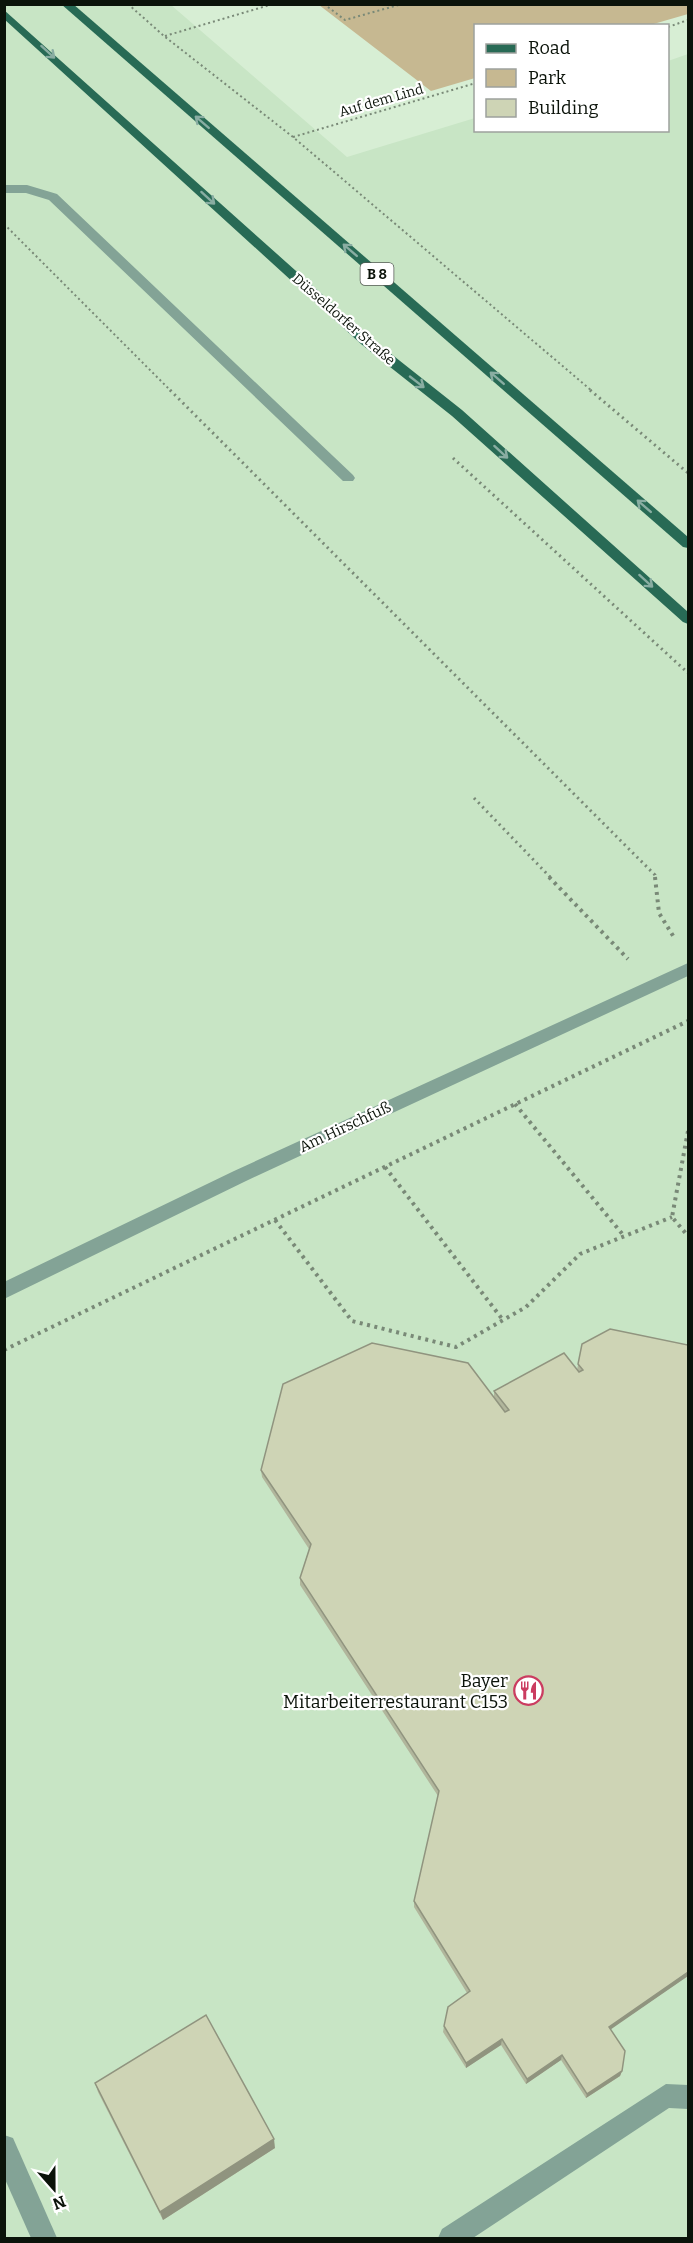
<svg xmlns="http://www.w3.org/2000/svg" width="693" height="2243" font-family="Bitter,serif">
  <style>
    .built { fill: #c8e5c5 }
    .green { fill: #c6b891 }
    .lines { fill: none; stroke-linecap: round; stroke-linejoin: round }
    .path-far2 { stroke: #798977; stroke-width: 2; stroke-dasharray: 2 3; stroke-linecap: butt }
    .path-far1 { stroke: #798977; stroke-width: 3; stroke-dasharray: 2 4; stroke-linecap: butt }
    .path { stroke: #798977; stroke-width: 4; stroke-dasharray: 3 4.5; stroke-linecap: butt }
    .minor { fill: #83a396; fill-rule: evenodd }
    .major { fill: #286a55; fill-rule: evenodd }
    .wall { fill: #b1b69c }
    .shaded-wall { fill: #90947f }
    .building { fill: #ced4b5; stroke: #90947f; stroke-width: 1.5 }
    .oneway { stroke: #89ada2 }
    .labels { text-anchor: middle; stroke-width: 4.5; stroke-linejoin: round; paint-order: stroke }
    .far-street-label { font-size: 14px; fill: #0b130a; stroke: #fff }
    .shield { fill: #fff; stroke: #545a54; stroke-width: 1.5 }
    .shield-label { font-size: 14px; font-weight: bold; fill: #0b130a }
    .street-label { font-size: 15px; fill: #0b130a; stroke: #fff }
    .near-poi-label { font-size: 18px; fill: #0b130a; stroke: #fff; text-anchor: end }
  </style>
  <rect width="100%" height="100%" fill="#d7eed4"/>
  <path class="built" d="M5 5H171L347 157 475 118 476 130H668V61L688 54V2238H5Z"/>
  <path class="green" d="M688 4V14L650 25 476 26 475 78 431 91 319 5Z"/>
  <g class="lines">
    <g class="path-far2">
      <path d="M128 4 164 36 293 137 592 391"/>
      <path d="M324 4 345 20 402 4"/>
      <path d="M668 27 688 20"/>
      <path d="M165 36 273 4"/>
      <path d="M293 137 476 83"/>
      <path d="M4 224 171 391"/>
    </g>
    <g class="path-far1">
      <path d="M170 390 655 875V878"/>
      <path d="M590 390 688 473"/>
      <path d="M453 458 688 673"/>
      <path d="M474 798 551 878"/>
    </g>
    <g class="path">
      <path d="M549 877 628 959"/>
      <path d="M655 877 659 913 675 939"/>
      <path d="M515 1104 624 1236"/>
      <path d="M688 1131 672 1217 688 1236"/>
      <path d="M385 1167 503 1320"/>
      <path d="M275 1220 352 1321 456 1347 526 1307 580 1254 672 1217"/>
      <path d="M4 1350 688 1021"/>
    </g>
    <g class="minor">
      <path d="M4 185H27L57 194 353 475 355 478 353 481H343L49 200 26 193H4Z"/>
      <path d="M688 963V976L246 1181 4 1299V1282L234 1171Z"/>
      <path d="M666 2084 688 2085V2109L669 2108 473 2238H438L442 2229Z"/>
      <path d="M4 2135 13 2138 57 2238H31L4 2177Z"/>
    </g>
    <g class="major">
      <path d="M61 4H73L688 537V548L683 547Z"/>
      <path d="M4 10 371 338 462 410 688 612V624L683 622 452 416 361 344 4 19Z"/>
    </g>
  </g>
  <g class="wall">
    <path d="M582 1344 688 1345V1976L610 2029 622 2071 620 2076 586 2098 561 2060 526 2084 501 2045 466 2068 443 2032 444 2026 467 1993 414 1907V1901L438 1796 300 1585V1578L309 1549 262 1477 261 1470 494 1397V1391L577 1370Z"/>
    <path d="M95 2083 275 2148 163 2220 98 2092Z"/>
  </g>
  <g class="shaded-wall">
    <path d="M688 1972V1976L607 2032 609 2027Z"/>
    <path d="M502 2039 501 2045 466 2068V2063Z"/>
    <path d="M562 2055 561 2060 526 2084 527 2079Z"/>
    <path d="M622 2071 620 2076 586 2098 587 2094Z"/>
    <path d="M274 2139 275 2148 163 2220 160 2212Z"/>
  </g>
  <g class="building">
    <path d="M610 1329 688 1345V1972L609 2027 625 2051 622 2071 587 2094 562 2055 527 2079 502 2039 466 2063 444 2026 448 2007 470 1991 414 1901 439 1791 300 1578 311 1544 261 1470 283 1384 372 1343 468 1363 505 1412 509 1410 494 1391 564 1353 579 1372 583 1370 578 1364 582 1344Z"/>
    <path d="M206 2015 274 2139 160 2212 95 2083Z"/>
  </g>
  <defs><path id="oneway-shaft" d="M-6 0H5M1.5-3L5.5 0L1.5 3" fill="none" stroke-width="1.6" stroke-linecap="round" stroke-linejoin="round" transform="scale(1.5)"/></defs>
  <g class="oneway">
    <use href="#oneway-shaft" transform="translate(48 52) rotate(42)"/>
    <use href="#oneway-shaft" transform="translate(202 122) rotate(-139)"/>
    <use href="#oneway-shaft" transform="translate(208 198) rotate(42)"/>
    <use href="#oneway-shaft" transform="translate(350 250) rotate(-139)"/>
    <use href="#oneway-shaft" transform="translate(497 378) rotate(-139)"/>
    <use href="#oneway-shaft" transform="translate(417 382) rotate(38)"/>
    <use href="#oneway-shaft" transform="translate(501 452) rotate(42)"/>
    <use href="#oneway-shaft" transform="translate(644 506) rotate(-139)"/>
    <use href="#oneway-shaft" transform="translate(646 581) rotate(42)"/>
  </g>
  <defs>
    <symbol id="restaurant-ring" viewBox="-11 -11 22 22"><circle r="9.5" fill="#fff" stroke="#cb3c60" stroke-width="1.5"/><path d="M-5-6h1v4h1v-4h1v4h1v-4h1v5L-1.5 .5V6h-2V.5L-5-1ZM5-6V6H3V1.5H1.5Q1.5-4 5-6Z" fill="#cb3c60"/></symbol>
  </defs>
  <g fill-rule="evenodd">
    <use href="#restaurant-ring" x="512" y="1674" width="33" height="33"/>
  </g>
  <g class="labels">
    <g class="far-street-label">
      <text transform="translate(381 100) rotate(-16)" y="5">Auf dem Lind</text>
      <text transform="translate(344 319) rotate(41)" y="5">Düsseldorfer Straße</text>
    </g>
    <rect class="shield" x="360.5" y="263" width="33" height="22" rx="4.5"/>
    <g class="shield-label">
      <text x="377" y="279">B 8</text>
    </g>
    <g class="street-label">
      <text transform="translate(345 1127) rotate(-25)" y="5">Am Hirschfuß</text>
    </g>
    <g class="near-poi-label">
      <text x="508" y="1687">Bayer<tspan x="508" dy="21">Mitarbeiterrestaurant C153</tspan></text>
    </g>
  </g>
  <rect width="693" height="2243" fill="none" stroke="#0b130a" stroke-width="12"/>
  <rect x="474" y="24" width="195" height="108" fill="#ffffff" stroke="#9da19d" stroke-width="1.5"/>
  <rect x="486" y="44" width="30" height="9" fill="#286a55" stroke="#9da19d" stroke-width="1.5"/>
  <text x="528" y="54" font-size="18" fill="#0b130a">Road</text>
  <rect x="486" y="69" width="30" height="18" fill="#c6b891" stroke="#9da19d" stroke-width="1.5"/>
  <text x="528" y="84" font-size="18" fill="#0b130a">Park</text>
  <rect x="486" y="99" width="30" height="18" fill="#ced4b5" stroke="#9da19d" stroke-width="1.5"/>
  <text x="528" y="114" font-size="18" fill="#0b130a">Building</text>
  <g transform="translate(54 2189) rotate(159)" stroke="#ffffff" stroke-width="4.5" paint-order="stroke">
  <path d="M0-4.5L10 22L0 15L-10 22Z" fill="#0b130a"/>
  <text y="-9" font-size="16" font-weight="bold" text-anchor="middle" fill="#0b130a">N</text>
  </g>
</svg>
